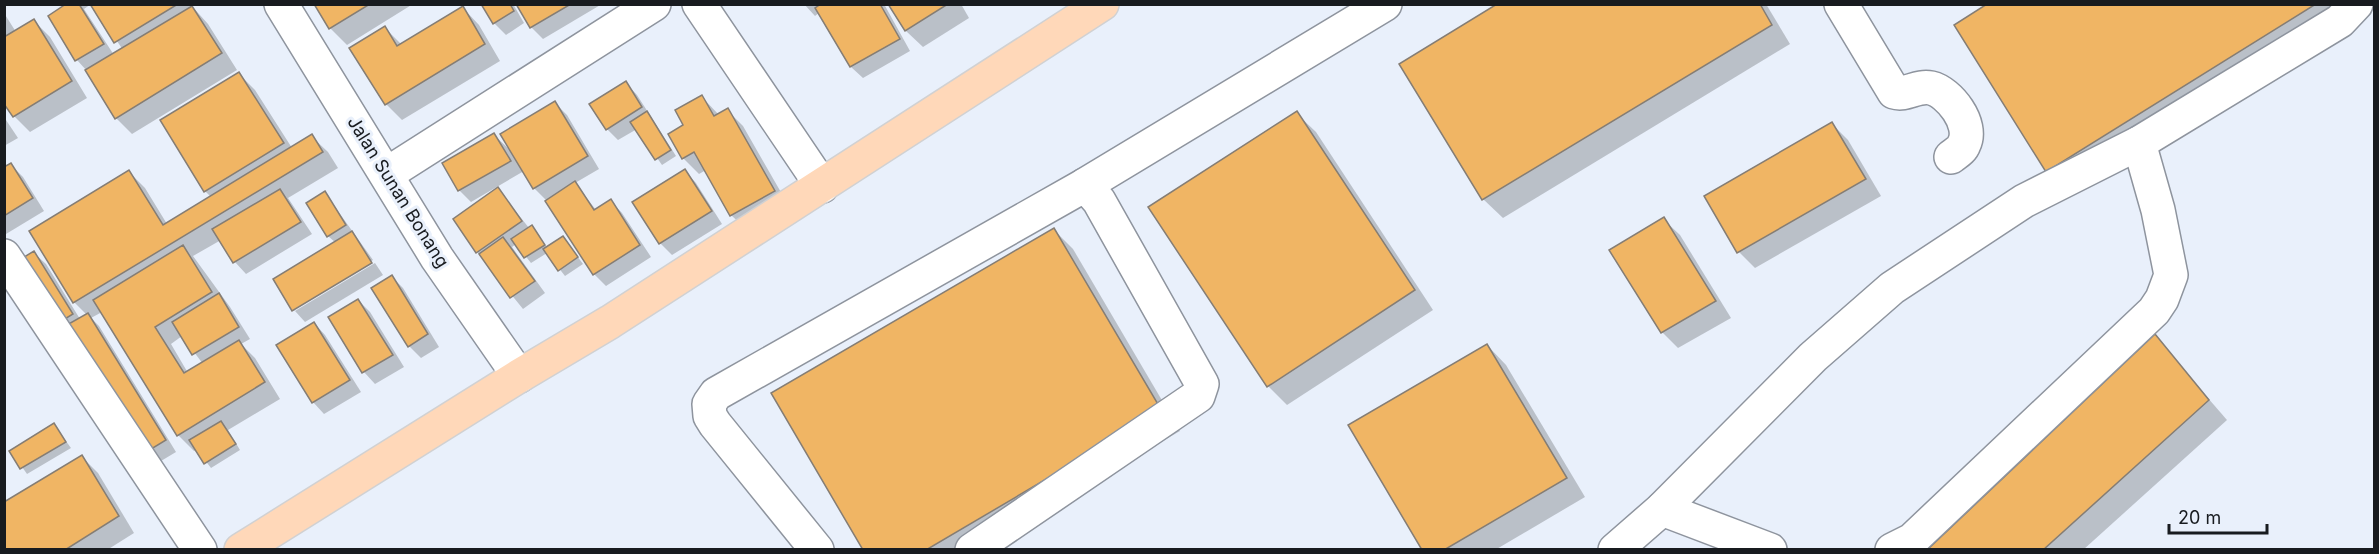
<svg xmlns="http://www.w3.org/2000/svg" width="2379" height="554" font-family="Inter,sans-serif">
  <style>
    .shadow { fill: #0003; fill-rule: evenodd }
    .building { fill: #f0b564; stroke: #857d74; stroke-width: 1.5 }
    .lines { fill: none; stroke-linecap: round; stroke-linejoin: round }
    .minor-casing { stroke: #8e949e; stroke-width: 36 }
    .major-casing { stroke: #d1d1d2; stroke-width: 36 }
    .minor { stroke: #fff; stroke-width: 33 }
    .major { stroke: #ffd8b9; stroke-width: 33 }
    .labels { text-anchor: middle; stroke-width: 6; stroke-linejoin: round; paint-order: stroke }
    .street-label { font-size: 18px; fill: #181b1f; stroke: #e9f0fb }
  </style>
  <rect width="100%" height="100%" fill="#e9f0fb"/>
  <g class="shadow">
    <path d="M69 4H91L84 9 114 55 123 50 92 4H190L208 24 237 70 132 134 116 118 87 71 77 60Z"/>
    <path d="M316 4H413L347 45 330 28Z"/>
    <path d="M483 4H513L524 23 506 35 494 23Z"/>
    <path d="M518 4H602L543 39 531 27Z"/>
    <path d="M804 4H884L910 51 863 78 851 67 820 12 815 16Z"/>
    <path d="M890 4H961L969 18 923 47 906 31Z"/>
    <path d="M1500 4H1766L1790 44 1503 218 1483 199Z"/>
    <path d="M1990 4H2366L2066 190 2047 171Z"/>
    <path d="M463 8 479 25 500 61 402 120 386 104 385 28 401 44Z"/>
    <path d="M4 13 16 32 34 21 50 37 87 98 30 132 14 116 4 101Z"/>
    <path d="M239 74 255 90 292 148 311 136 328 152 338 168 288 198 312 234 246 274 235 262 221 240 193 256 230 307 250 339 241 344 255 358 280 399 228 430 240 450 211 468 197 450 194 451 178 435 102 312 91 318 99 326 176 452 156 464 71 334 34 253 46 264 80 319 87 315 74 302 31 231 129 172 145 188 167 224 211 197 205 191ZM182 336 203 364 188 373 171 344Z"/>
    <path d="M626 83 637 95 676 156 662 165 637 129 618 140 607 129Z"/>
    <path d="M702 97 719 115 727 110 743 126 790 208 748 231 731 215 706 170 699 174 683 158 686 126Z"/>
    <path d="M555 103 567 115 599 169 575 183 596 210 611 201 622 213 651 257 606 286 594 274 547 201 534 188 524 171 471 202 459 190 444 164 494 135 510 150Z"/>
    <path d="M1296 113 1316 132 1433 310 1287 405 1268 386Z"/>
    <path d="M4 117 18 138 4 146Z"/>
    <path d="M1832 124 1848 140 1881 196 1755 268 1739 252 1706 196Z"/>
    <path d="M11 165 23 177 44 211 6 234 4 169Z"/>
    <path d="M685 171 696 183 722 224 672 255 660 243Z"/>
    <path d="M498 189 529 228 532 227 537 233 547 248 563 237 583 264 565 276 547 253 531 263 516 244 512 247 545 293 523 309 477 252Z"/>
    <path d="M325 193 373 260 295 308V311L275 280 336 243 328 236Z"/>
    <path d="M1663 219 1680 235 1731 318 1678 348 1662 332Z"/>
    <path d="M1054 230 1073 249 1180 431 977 550H865Z"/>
    <path d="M375 263 383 275 305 322 295 311Z"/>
    <path d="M392 277 403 288 439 347 421 358 409 346Z"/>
    <path d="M358 300 370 312 404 367 375 384 364 372 330 318Z"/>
    <path d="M314 323 325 335 361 392 324 414 313 402Z"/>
    <path d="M2155 337 2227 420 2083 550H1930Z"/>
    <path d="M1487 345 1506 365 1585 497 1495 550H1423Z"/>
    <path d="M54 425 71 448 27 474 11 451Z"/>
    <path d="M82 457 98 473 134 533 107 550H4Z"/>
  </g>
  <g class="building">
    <path d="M66 4H79L104 44 75 61 48 16Z"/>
    <path d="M90 4H178L114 43Z"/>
    <path d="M314 4H370L329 29Z"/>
    <path d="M481 4H510L514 11 493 24Z"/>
    <path d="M516 4H571L530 28Z"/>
    <path d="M821 4H880L900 39 850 67 815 8Z"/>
    <path d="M888 4H948L905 31Z"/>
    <path d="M1497 4H1760L1772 25 1482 200 1399 64Z"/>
    <path d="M1987 4H2316L2046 172 1954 25Z"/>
    <path d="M192 6 222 53 115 119 85 70Z"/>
    <path d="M463 6 485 44 385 105 349 48 385 26 397 46Z"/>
    <path d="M34 19 72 81 13 117 4 104V37Z"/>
    <path d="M239 72 284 143 204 192 160 120Z"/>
    <path d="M626 81 642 107 606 130 589 104Z"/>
    <path d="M702 95 714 116 728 108 775 191 730 216 694 152 682 159 668 134 683 125 675 110Z"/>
    <path d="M555 101 588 156 533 189 500 134Z"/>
    <path d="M647 111 671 150 655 160 630 122Z"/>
    <path d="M1297 111 1415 290 1267 387 1148 207Z"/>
    <path d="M1832 122 1866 179 1737 253 1704 196Z"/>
    <path d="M494 133 511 161 458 191 442 163Z"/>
    <path d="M312 134 323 152 73 303 29 231 129 170 163 225Z"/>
    <path d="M11 163 33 198 4 216V167Z"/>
    <path d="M685 169 712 211 659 244 632 202Z"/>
    <path d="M575 181 594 210 611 199 640 245 593 275 545 201Z"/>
    <path d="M498 187 522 221 476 253 453 219Z"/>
    <path d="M280 189 301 222 233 263 212 229Z"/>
    <path d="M325 191 346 225 327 237 306 203Z"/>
    <path d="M1664 217 1716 301 1661 333 1609 250Z"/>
    <path d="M532 225 545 245 524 258 511 239Z"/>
    <path d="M1054 228 1162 411 926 550H863L771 393Z"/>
    <path d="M352 231 372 263 292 311 273 279Z"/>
    <path d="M563 236 578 257 558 271 543 249Z"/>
    <path d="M503 237 535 281 510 298 479 254Z"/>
    <path d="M183 245 212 292 155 327 184 373 239 340 265 382 177 436 93 300Z"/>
    <path d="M34 251 73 314 55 325 16 262Z"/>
    <path d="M392 275 428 334 408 347 371 288Z"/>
    <path d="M219 293 239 327 192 355 172 322Z"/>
    <path d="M358 299 393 355 362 373 328 317Z"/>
    <path d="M88 313 166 440 143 454 65 326Z"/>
    <path d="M314 322 350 380 312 403 276 345Z"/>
    <path d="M2155 334 2209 400 2043 550H1927Z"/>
    <path d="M1487 344 1567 478 1444 550H1422L1348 425Z"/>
    <path d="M221 421 236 444 204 464 189 440Z"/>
    <path d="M54 423 66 442 20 469 9 451Z"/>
    <path d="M82 455 119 516 65 550H4V502Z"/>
  </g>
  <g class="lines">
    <defs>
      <g id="minor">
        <path d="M281 4 437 258 519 376"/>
        <path d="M699 4 822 186"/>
        <path d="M1841 4 1894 92C1906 96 1917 85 1931 88 1949 92 1974 124 1964 144 1962 150 1956 153 1951 157"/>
        <path d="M387 174 654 4"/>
        <path d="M1085 185 1385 4"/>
        <path d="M4 256 200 550"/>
        <path d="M1662 509 1770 550"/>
        <path d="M817 550 715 424 710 416 709 404 716 394 1085 185 1099 201 1202 384 1198 396 972 550"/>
        <path d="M1615 550 1662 509 1813 357 1892 288 2024 201 2139 143 2340 21 2356 4"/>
        <path d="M1892 550 1912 540 2154 311 2162 299 2171 275 2158 210 2139 143"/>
      </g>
      <path id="major" d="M241 550 519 376 610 322 1102 4"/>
    </defs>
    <use href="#minor" class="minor-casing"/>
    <use href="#major" class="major-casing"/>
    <use href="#minor" class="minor"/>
    <use href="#major" class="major"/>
  </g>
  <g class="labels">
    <g class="street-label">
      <text transform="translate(398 192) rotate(58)" y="6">Jalan Sunan Bonang</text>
    </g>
  </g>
  <rect width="2379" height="554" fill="none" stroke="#181b1f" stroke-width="12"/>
  <path d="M2169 524v9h98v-9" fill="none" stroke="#181b1f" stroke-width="3"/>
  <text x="2178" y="524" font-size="18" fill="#181b1f" stroke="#e9f0fb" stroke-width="4.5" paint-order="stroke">20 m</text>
</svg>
